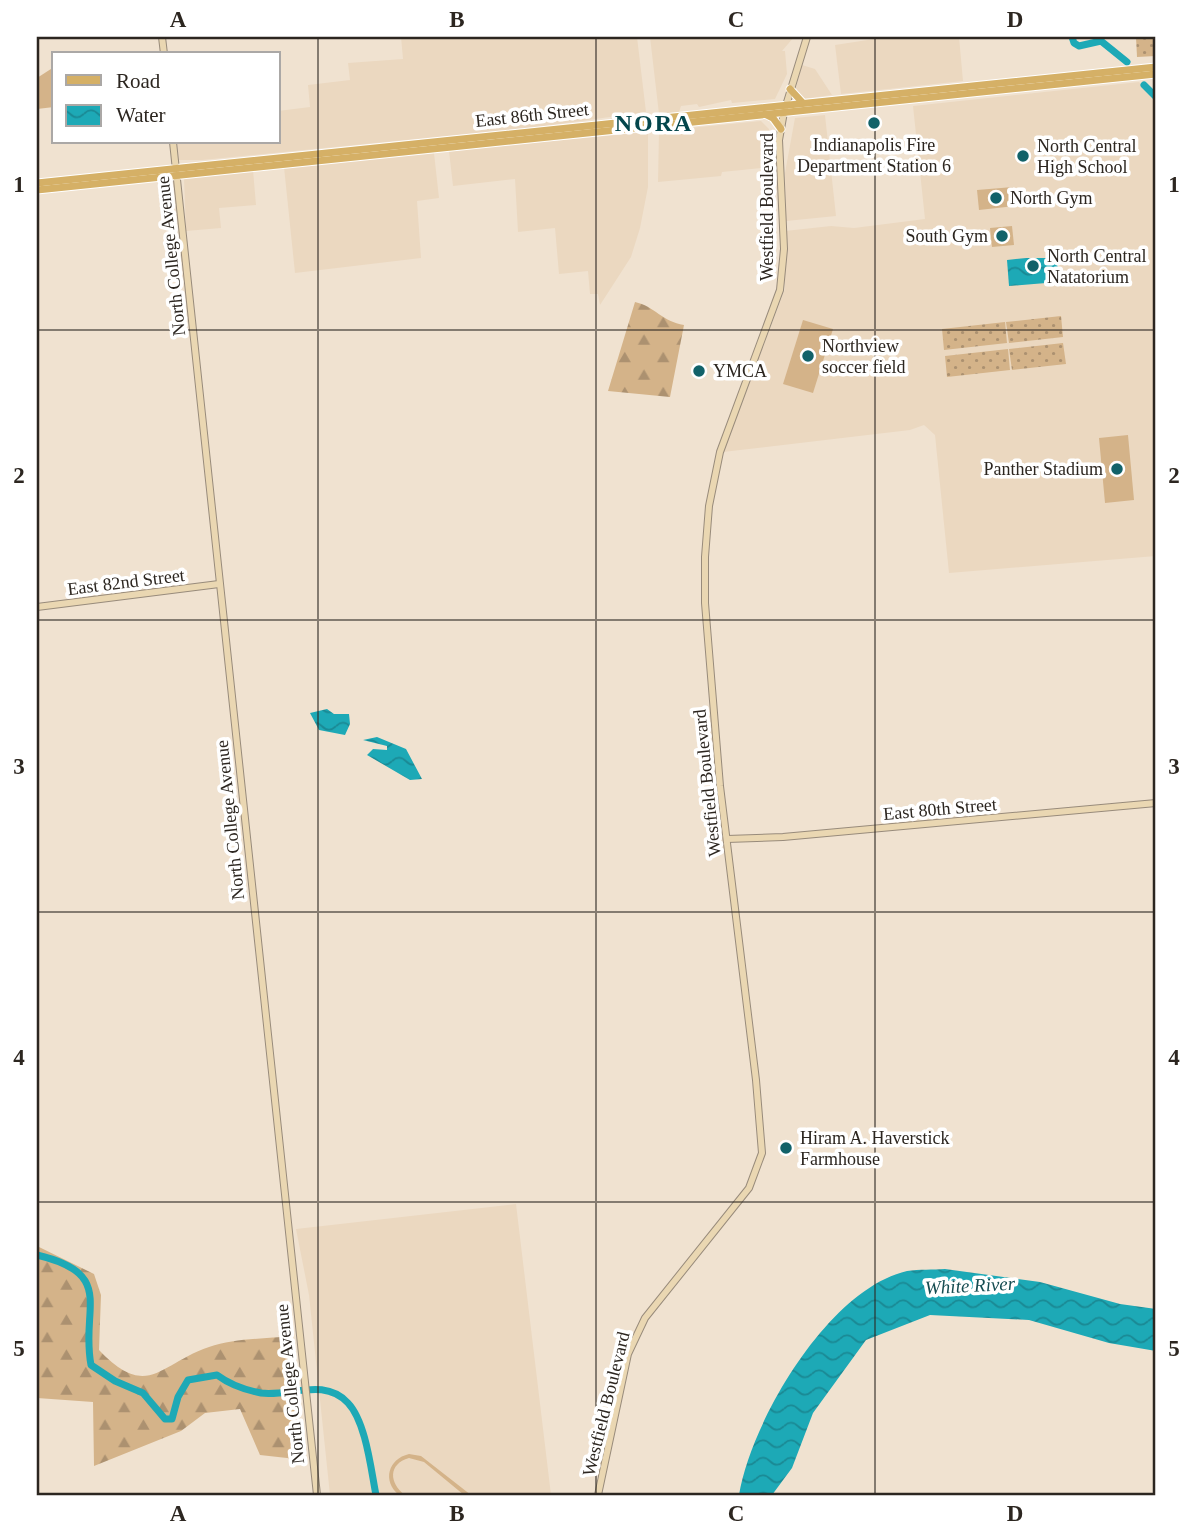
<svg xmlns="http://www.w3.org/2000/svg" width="1193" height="1532" font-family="'Times New Roman',serif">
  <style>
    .built { fill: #ebd8c0 }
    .grass { fill: url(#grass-dots) }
    .forest { fill: url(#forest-firs) }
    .garden { fill: #d4b389 }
    .water { fill: url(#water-waves) }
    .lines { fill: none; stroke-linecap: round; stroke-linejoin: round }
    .river { stroke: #1da9b6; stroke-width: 7 }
    .secondary-casing { stroke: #988b7b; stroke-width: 8 }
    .primary-casing { stroke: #fff; stroke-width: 9 }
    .secondary { stroke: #ead7b2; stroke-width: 6 }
    .primary { stroke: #d5b066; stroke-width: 7 }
    .grid { fill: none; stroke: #2c2620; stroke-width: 2; stroke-opacity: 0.55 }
    .poi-dot { fill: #126269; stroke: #fff; stroke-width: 2.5 }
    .labels { text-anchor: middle; stroke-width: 7; stroke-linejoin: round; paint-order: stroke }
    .street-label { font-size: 18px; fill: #2c2620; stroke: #fff }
    .poi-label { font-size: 18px; fill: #2c2620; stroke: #fff; text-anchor: start }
    .water-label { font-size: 19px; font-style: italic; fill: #154c51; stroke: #fff }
    .district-label { font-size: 24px; font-weight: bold; letter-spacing: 2px; fill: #04464c; stroke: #fff }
    .neatline { fill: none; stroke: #2c2620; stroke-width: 2.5 }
    .grid-label { font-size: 23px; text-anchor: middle; font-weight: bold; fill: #2c2620 }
  </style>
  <defs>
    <pattern id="grass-dots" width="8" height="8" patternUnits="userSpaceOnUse" patternTransform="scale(1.75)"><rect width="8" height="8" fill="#d4b389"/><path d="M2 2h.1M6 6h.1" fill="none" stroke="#ac9170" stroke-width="1.8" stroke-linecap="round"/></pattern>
    <pattern id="forest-firs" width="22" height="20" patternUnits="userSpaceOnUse" patternTransform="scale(1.75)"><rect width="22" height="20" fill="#d4b389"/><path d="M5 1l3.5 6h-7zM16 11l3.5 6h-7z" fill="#ac9170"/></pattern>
    <pattern id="water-waves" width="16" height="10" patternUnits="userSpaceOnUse" patternTransform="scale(1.75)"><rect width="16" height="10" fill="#1da9b6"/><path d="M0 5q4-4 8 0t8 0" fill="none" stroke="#1a8994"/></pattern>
  </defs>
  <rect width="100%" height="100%" fill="#f0e2d0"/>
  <g class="built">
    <path d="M401 37H637L646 112 537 127 202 160H179L177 142H278V111L310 107 308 85 350 80 348 63 403 59Z"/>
    <path d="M650 37H794L782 51H785L787 74 775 99 732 103 731 100 699 107 697 104 681 106 679 112 659 114Z"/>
    <path d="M887 37H959L963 81 841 94 835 45Z"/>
    <path d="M802 65 815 69 832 95 803 99 795 91Z"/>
    <path d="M1139 82 1156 102V556L949 573 935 435 924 425 910 430 723 452 785 289V231L831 226 854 228 925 219 913 106Z"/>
    <path d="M825 115 836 216 786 221 785 173 795 118Z"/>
    <path d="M761 121 769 129 772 167 722 172 721 176 658 182 659 131Z"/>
    <path d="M648 132V187L640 228 631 257 600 305 598 294H590L588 271 559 274 555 228 518 232 515 179 453 186 449 151Z"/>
    <path d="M434 153 439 198 417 201 421 258 295 273 284 167Z"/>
    <path d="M253 170 256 205 219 208 221 228 186 231 184 178Z"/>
    <path d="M516 1204 551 1495H330L309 1295 296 1229Z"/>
  </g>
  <g class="grass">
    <path d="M1136 37H1156V56L1137 57Z"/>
    <path d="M1061 316 1063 337 1009 343 1006 322Z"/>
    <path d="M1005 322 1007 343 944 350 942 329Z"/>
    <path d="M1063 343 1066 364 1012 370 1009 349Z"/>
    <path d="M1008 349 1010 370 947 377 945 356Z"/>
  </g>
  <g class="forest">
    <path d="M635 302C654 306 663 322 684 325L670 397 608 391Z"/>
    <path d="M37 1246 94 1274 101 1295 99 1350C148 1401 159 1364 209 1347 234 1338 266 1339 291 1336L305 1460 260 1455 240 1409 205 1413 181 1431 94 1466 93 1402 37 1398Z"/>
  </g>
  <g class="garden">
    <path d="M54 67V107L37 109V78Z"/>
    <path d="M1013 187 1015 206 979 210 977 190Z"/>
    <path d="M1012 226 1014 245 992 247 990 228Z"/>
    <path d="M803 320 833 329 813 393 783 384Z"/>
    <path d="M1128 435 1134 500 1105 503 1099 438Z"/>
    <path d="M409 1454 421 1456 471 1495H464L424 1462 409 1458C388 1464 389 1483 405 1495H399C382 1481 388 1459 409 1454Z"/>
  </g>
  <g class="water">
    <path d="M1026 258H1056L1060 279 1058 282 1009 286 1007 260Z"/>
    <path d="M327 709 334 714H349L350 724 345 735 319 730 310 713Z"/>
    <path d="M377 737 406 749 422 779 410 780 367 755 373 749 387 750V746L363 740Z"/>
    <path d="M945 1269 1040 1282 1120 1304 1156 1309V1351L1109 1343 1029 1320 930 1315 866 1340 813 1413 792 1468 772 1495H739C751 1422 828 1289 907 1271 919 1269 933 1270 945 1269Z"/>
  </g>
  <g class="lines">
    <g class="river">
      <path d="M1072 37 1074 43 1079 46 1101 41 1127 62"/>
      <path d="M1144 85 1156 97"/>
      <path d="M37 1255C117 1274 80 1308 91 1365L115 1381 143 1393 165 1419H172L178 1397 188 1380 217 1375C229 1384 245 1390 261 1393 290 1397 324 1377 348 1403 366 1422 371 1470 376 1495"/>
    </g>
    <defs>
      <g id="secondary">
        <path d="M162 37 164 54"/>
        <path d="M173 142 317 1495"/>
        <path d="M37 607 219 584"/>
        <path d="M727 839 783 837 1156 803"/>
        <path d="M598 1495 628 1354 645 1318 749 1188 762 1153 756 1080 720 786 705 603V557L709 506 720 452 780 290 784 249 779 140 784 112 807 37"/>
      </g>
      <g id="primary">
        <path d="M790 89 802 102"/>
        <path d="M765 114 773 118 781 129"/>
        <path d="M37 183 1156 67"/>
        <path d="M37 190 1156 74"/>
      </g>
    </defs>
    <use href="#secondary" class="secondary-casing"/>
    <use href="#primary" class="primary-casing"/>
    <use href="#secondary" class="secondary"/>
    <use href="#primary" class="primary"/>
  </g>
  <path class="grid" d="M318 37V1495M596 37V1495M875 37V1495M37 330H1156M37 620H1156M37 912H1156M37 1202H1156"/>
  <g class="poi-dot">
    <circle cx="874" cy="123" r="7"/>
    <circle cx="1023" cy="156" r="7"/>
    <circle cx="996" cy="198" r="7"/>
    <circle cx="1002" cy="236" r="7"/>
    <circle cx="1033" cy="266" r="7"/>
    <circle cx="808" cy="356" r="7"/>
    <circle cx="699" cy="371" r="7"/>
    <circle cx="1117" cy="469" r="7"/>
    <circle cx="786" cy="1148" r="7"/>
  </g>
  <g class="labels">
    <g class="street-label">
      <text transform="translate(532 115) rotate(-6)" y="6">East 86th Street</text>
      <text transform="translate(767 207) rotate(-90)" y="6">Westfield Boulevard</text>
      <text transform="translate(171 256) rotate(-96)" y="6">North College Avenue</text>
      <text transform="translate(126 582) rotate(-7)" y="6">East 82nd Street</text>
      <text transform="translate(707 783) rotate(-96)" y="6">Westfield Boulevard</text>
      <text transform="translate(940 809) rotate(-5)" y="6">East 80th Street</text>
      <text transform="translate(230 820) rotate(-96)" y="6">North College Avenue</text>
      <text transform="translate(290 1384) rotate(-96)" y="6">North College Avenue</text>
      <text transform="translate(606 1404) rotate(-76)" y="6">Westfield Boulevard</text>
    </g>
    <g class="poi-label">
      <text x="874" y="151" text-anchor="middle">Indianapolis Fire<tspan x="874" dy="21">Department Station 6</tspan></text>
      <text x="1037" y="152">North Central<tspan x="1037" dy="21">High School</tspan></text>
      <text x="1010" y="204">North Gym</text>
      <text x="988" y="242" text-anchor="end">South Gym</text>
      <text x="1047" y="262">North Central<tspan x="1047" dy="21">Natatorium</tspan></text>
      <text x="822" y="352">Northview<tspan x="822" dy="21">soccer field</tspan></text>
      <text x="713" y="377">YMCA</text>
      <text x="1103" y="475" text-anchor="end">Panther Stadium</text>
      <text x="800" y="1144">Hiram A. Haverstick<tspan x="800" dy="21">Farmhouse</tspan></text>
    </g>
    <g class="water-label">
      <text transform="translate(970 1285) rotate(-3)" y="7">White River</text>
    </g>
    <g class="district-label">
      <text x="654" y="131">NORA</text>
    </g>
  </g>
  <rect width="1193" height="1532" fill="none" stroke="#ffffff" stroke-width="77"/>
  <rect x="52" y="52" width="228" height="91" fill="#ffffff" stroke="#aba8a6" stroke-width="2"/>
  <rect x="66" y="75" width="35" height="10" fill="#d5b066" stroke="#aba8a6" stroke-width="2"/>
  <text x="116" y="88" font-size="21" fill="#2c2620">Road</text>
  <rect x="66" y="105" width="35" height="21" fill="url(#water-waves)" stroke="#aba8a6" stroke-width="2"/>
  <text x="116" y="122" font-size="21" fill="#2c2620">Water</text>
  <rect x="38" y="38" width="1116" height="1456" class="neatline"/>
  <g class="grid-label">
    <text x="178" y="27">A</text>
    <text x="457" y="27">B</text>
    <text x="736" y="27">C</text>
    <text x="1015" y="27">D</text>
    <text x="19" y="192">1</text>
    <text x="1174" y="192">1</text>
    <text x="19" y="483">2</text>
    <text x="1174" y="483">2</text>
    <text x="19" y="774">3</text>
    <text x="1174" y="774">3</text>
    <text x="19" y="1065">4</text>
    <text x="1174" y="1065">4</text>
    <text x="19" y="1356">5</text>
    <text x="1174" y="1356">5</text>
    <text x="178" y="1521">A</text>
    <text x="457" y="1521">B</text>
    <text x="736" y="1521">C</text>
    <text x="1015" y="1521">D</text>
  </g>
</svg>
